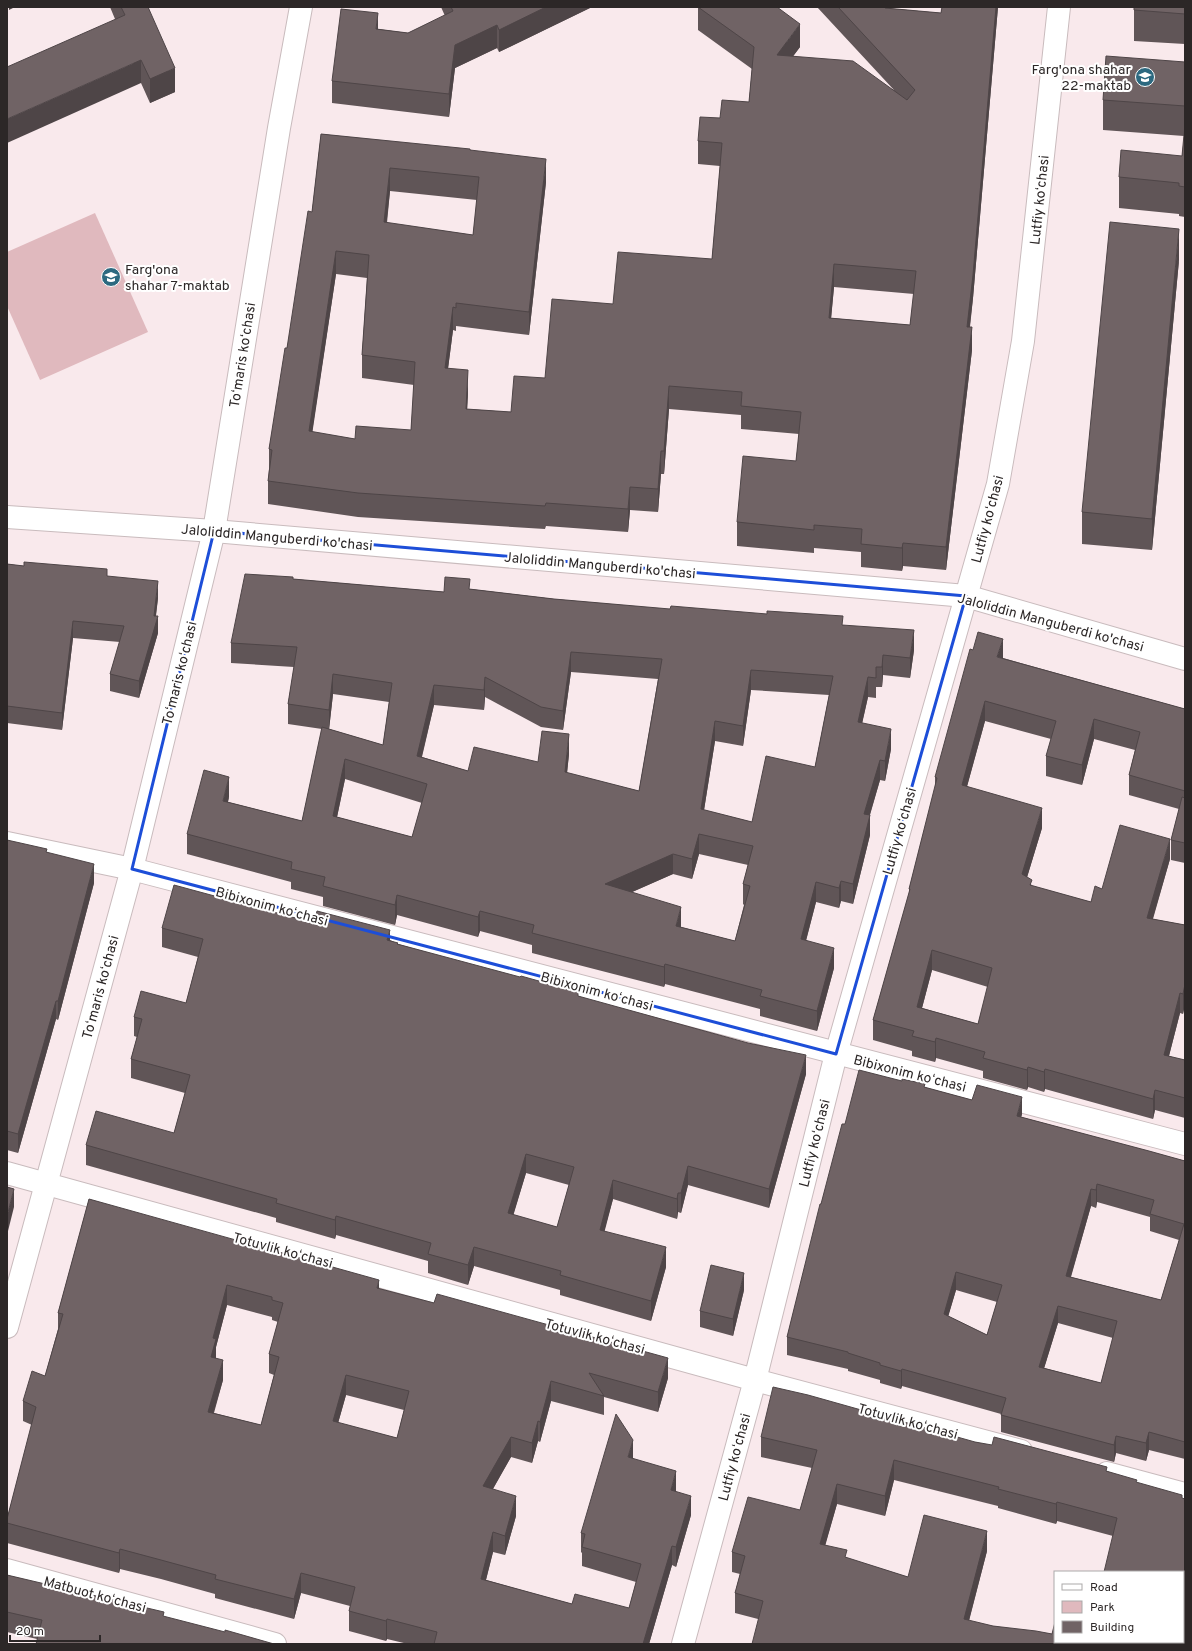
<svg xmlns="http://www.w3.org/2000/svg" width="1192" height="1651" font-family="Overpass,sans-serif">
  <style>
    .green { fill: #e0b9be }
    .lines { fill: none; stroke-linecap: round; stroke-linejoin: round }
    .street-casing { stroke: #c9bbbd; stroke-width: 24 }
    .street { stroke: #fff; stroke-width: 22 }
    .wall { fill: #605557; fill-rule: evenodd }
    .shaded-wall { fill: #4e4547 }
    .building { fill: #706365; stroke: #4e4547; fill-rule: evenodd }
    .marked { fill: none; stroke: #1d4ed8; stroke-width: 3; stroke-linejoin: round }
    .labels { text-anchor: middle; stroke-width: 4; stroke-linejoin: round; paint-order: stroke }
    .poi-label { font-size: 14px; fill: #2c2727; stroke: #fff; text-anchor: end }
    .street-label { font-size: 14px; fill: #2c2727; stroke: #fff }
  </style>
  <rect width="100%" height="100%" fill="#f9e9ec"/>
  <path class="green" d="M95 213 148 332 40 380 7 306V252Z"/>
  <g class="lines">
    <defs>
      <g id="street">
        <path d="M7 517 214 531 966 596 1185 659"/>
        <path d="M7 843 132 869 1185 1144"/>
        <path d="M7 1173 755 1380 1021 1451"/>
        <path d="M7 1327 132 869 214 531 279 128 301 7"/>
        <path d="M1107 1473 1185 1494"/>
        <path d="M7 1570 275 1644"/>
        <path d="M683 1644 755 1380 836 1054 998 484 1023 341 1059 7"/>
      </g>
    </defs>
    <use href="#street" class="street-casing"/>
    <use href="#street" class="street"/>
  </g>
  <g class="wall">
    <path d="M110 7H148L175 92 150 103 141 83 115 19Z"/>
    <path d="M441 7H592L499 52 497 48 455 68 449 117 332 103V81L378 29 408 33 445 16Z"/>
    <path d="M698 7 800 47 793 56 894 90 817 7H885V8L941 13 942 7H998L973 298 970 327 972 350 946 570 903 566 902 571 861 567V552L814 548V553L737 546V522L796 461 799 434 741 429V415L669 409 664 474H661L658 512 630 510 628 532 546 526 545 529 358 517 268 504V481L269 469V449L287 348 312 212 321 134 470 150 546 182 529 335 456 326V331L453 330 448 369 468 393 467 409 511 412 545 378 613 304 712 259 720 166 698 164V141L720 118 749 102 752 69 698 30ZM390 191 477 200 473 235 387 223ZM336 274 367 278 362 355V378L414 385 411 430 355 439 312 432ZM834 287 914 294 910 325 831 318Z"/>
    <path d="M1185 7V44L1134 41V10Z"/>
    <path d="M1185 62V217L1179 216V214L1119 208V177L1182 156 1184 136 1103 130V100Z"/>
    <path d="M1179 260 1152 550 1082 544V512Z"/>
    <path d="M7 564 107 576 158 598 156 616 158 633 139 698 110 691V674L120 642 73 638 62 730 7 723Z"/>
    <path d="M293 579 444 592 470 589 554 599 843 625 914 650 910 678 883 675 882 687H876V698L868 697 862 723 891 749 885 781 880 780 870 815V835L853 904 841 901 839 908 816 902 806 941 834 968 817 1031 760 1016V1009L665 984 664 987 532 953V945L480 931 478 937 397 915 395 925 323 906V897L291 889V882L187 854V834L229 797 228 802 302 821 322 729 288 724V704L294 667 231 663V643ZM571 672 658 679 639 791 567 773 569 754 538 762 468 771 422 757 434 705 484 710 485 697 541 727 563 730ZM751 690 829 695 815 767 752 822 704 810 715 741 743 746ZM333 694 389 702 383 745 329 729ZM345 779 422 803 412 837 337 817ZM699 854 748 865 743 884V904L744 905 735 941 681 927 632 892 673 874 692 879Z"/>
    <path d="M1003 658 1185 709V863L1171 860V840L1179 809 1129 795V775L1135 750 1094 739 1082 785 1046 776V756L1051 739 985 721 967 786 1042 828 1027 877 1032 886 1091 902 1102 889 1170 859 1153 919 1185 925V1004L1183 1014 1180 1013 1169 1056 1185 1061V1118L1155 1110 1153 1119 1045 1089 1044 1092 1028 1087 1027 1090 983 1078V1071L936 1058 935 1062 912 1056V1051L873 1040V1020L909 894V889L935 788V777ZM932 970 988 987 978 1024 922 1008Z"/>
    <path d="M7 840 47 852 94 883 58 1020 56 1019 18 1153 7 1150Z"/>
    <path d="M314 923 390 940 398 944 578 996 806 1074 769 1208 688 1185 681 1213 678 1212 677 1219 613 1199 604 1231 666 1267 651 1321 560 1295V1290L474 1266 468 1285 428 1273V1261L336 1235 335 1239 276 1222V1218L86 1165V1145L174 1133 185 1093 131 1078V1059L137 1037 134 1036V1017L186 1003 198 957 162 947V928ZM526 1173 569 1185 557 1227 513 1215Z"/>
    <path d="M902 1081 1022 1114 1021 1117 1185 1161V1459L1149 1450 1146 1461 1116 1453 1114 1462 1001 1432V1414L902 1386 901 1389 880 1383V1380L848 1371V1369L787 1355V1337L821 1204 845 1124ZM1097 1202 1150 1217V1231L1179 1240 1161 1300 1071 1277 1091 1206 1096 1208ZM956 1290 997 1302 987 1335 948 1316ZM1058 1323 1113 1338 1101 1383 1044 1368Z"/>
    <path d="M89 1199 668 1378 658 1412 604 1397V1415L551 1401 540 1442 538 1441 532 1463 511 1457 493 1489 516 1516 505 1555 493 1552 486 1580 572 1604 629 1608 636 1582 582 1566V1553L581 1552V1533L633 1458 676 1491V1492L691 1515 676 1567 672 1565 649 1644H408L387 1639 386 1641 349 1631V1611L350 1606 301 1593 294 1619 215 1598V1594L161 1579 120 1569 119 1573 7 1543V1519L32 1425 23 1421V1401L45 1376 58 1329V1313ZM227 1305 272 1317V1320L278 1322 269 1354V1373L274 1375 261 1425 214 1413 223 1380 216 1358V1347ZM346 1395 404 1410 397 1438 338 1423Z"/>
    <path d="M744 1290 733 1336 700 1327V1311Z"/>
    <path d="M761 1437 975 1442 1107 1471 1137 1483 1182 1498 1185 1644 758 1619 735 1613V1593L740 1574 732 1572V1552L800 1510 812 1468 761 1457ZM894 1480 998 1506V1508L1056 1524 1057 1521 1113 1536 1183 1642 1052 1634 993 1626 969 1621 987 1551 908 1577 847 1558 825 1545 837 1504 885 1516Z"/>
    <path d="M7 1575 164 1616 37 1639 7 1632Z"/>
  </g>
  <g class="shaded-wall">
    <path d="M9 7H15L9 10Z"/>
    <path d="M546 7H592L499 52V30Z"/>
    <path d="M996 7H998L973 298 967 350V327Z"/>
    <path d="M378 13V35L376 29Z"/>
    <path d="M800 24V47L777 78V55Z"/>
    <path d="M497 25V48L455 68 449 117V94L455 45Z"/>
    <path d="M141 60V83L7 143V119Z"/>
    <path d="M175 68V92L150 103V79Z"/>
    <path d="M546 159V182L529 335V312Z"/>
    <path d="M390 168V191L384 245V222Z"/>
    <path d="M1179 229V260L1152 550V519Z"/>
    <path d="M336 251V274L309 455V431Z"/>
    <path d="M834 264V287L829 341V318Z"/>
    <path d="M453 307V330L445 391V368Z"/>
    <path d="M972 327V350L946 570V547Z"/>
    <path d="M468 370V393L466 432V409Z"/>
    <path d="M669 386V409L664 474V451Z"/>
    <path d="M661 451V474L658 512V489Z"/>
    <path d="M630 487V510L628 532V509Z"/>
    <path d="M903 543V566L902 571V548Z"/>
    <path d="M158 581V598L154 629 158 616V633L139 698V681L154 616Z"/>
    <path d="M73 621V638L62 730V713Z"/>
    <path d="M914 630V650L910 678V658Z"/>
    <path d="M1003 639V659L997 657Z"/>
    <path d="M571 652V672L563 730V711Z"/>
    <path d="M883 655V675L882 687V667Z"/>
    <path d="M751 670V690L743 746V726Z"/>
    <path d="M333 674V694L329 730V710Z"/>
    <path d="M485 677V697L484 710V690Z"/>
    <path d="M868 677V697L858 742V722Z"/>
    <path d="M434 685V705L417 776V756Z"/>
    <path d="M985 701V721L962 805V785Z"/>
    <path d="M1094 719V739L1082 785V765Z"/>
    <path d="M715 721V741L701 829V809Z"/>
    <path d="M891 729V749L885 781V761Z"/>
    <path d="M569 734V754L565 792V772Z"/>
    <path d="M345 759V779L333 836V816Z"/>
    <path d="M880 760V780L864 834V814Z"/>
    <path d="M229 777V797L223 821V801Z"/>
    <path d="M1042 808V828L1022 894V874Z"/>
    <path d="M870 815V835L853 904V884Z"/>
    <path d="M699 834V854L692 879V859Z"/>
    <path d="M1170 839V859L1147 938V918Z"/>
    <path d="M673 854V874L605 904V884Z"/>
    <path d="M94 864V883L58 1020V1001Z"/>
    <path d="M841 881V901L839 908V888Z"/>
    <path d="M816 882V902L801 959V939Z"/>
    <path d="M397 895V915L395 925V905Z"/>
    <path d="M681 907V927L676 946V926Z"/>
    <path d="M480 911V931L478 937V917Z"/>
    <path d="M390 930V949L387 940Z"/>
    <path d="M834 948V968L817 1031V1011Z"/>
    <path d="M932 950V970L917 1027V1007Z"/>
    <path d="M665 964V984L664 987V967Z"/>
    <path d="M1185 984V1004L1183 1014V994Z"/>
    <path d="M1180 993V1013L1164 1075V1055Z"/>
    <path d="M56 1001V1019L18 1153V1134Z"/>
    <path d="M936 1038V1058L935 1062V1042Z"/>
    <path d="M806 1055V1074L769 1208V1189Z"/>
    <path d="M1028 1067V1087L1027 1090V1070Z"/>
    <path d="M1045 1069V1089L1044 1092V1072Z"/>
    <path d="M1155 1090V1110L1153 1119V1099Z"/>
    <path d="M1022 1097V1114L1017 1133V1116Z"/>
    <path d="M526 1154V1173L508 1233V1213Z"/>
    <path d="M688 1166V1185L681 1213V1193Z"/>
    <path d="M613 1180V1199L600 1249V1230Z"/>
    <path d="M1097 1184V1202L1096 1208V1190Z"/>
    <path d="M14 1189V1207L7 1235V1216Z"/>
    <path d="M1091 1189V1206L1066 1293V1276Z"/>
    <path d="M678 1193V1212L677 1219V1199Z"/>
    <path d="M336 1216V1235L335 1239V1220Z"/>
    <path d="M474 1247V1266L468 1285V1265Z"/>
    <path d="M666 1247V1267L651 1321V1301Z"/>
    <path d="M956 1272V1290L944 1331V1314Z"/>
    <path d="M744 1273V1290L733 1336V1319Z"/>
    <path d="M379 1280V1300L377 1288Z"/>
    <path d="M227 1285V1305L216 1347V1359L211 1357 213 1338Z"/>
    <path d="M1058 1306V1323L1039 1385V1367Z"/>
    <path d="M668 1358V1378L658 1412V1392Z"/>
    <path d="M223 1360V1380L208 1431V1412Z"/>
    <path d="M902 1369V1386L901 1389V1371Z"/>
    <path d="M346 1375V1395L333 1441V1421Z"/>
    <path d="M551 1381V1401L540 1442V1422Z"/>
    <path d="M538 1421V1441L532 1463V1443Z"/>
    <path d="M1149 1432V1450L1146 1461V1443Z"/>
    <path d="M1116 1436V1453L1114 1462V1445Z"/>
    <path d="M511 1437V1457L483 1506V1486Z"/>
    <path d="M633 1440V1460L628 1457Z"/>
    <path d="M894 1460V1480L885 1516V1496Z"/>
    <path d="M676 1471V1491L671 1510V1490Z"/>
    <path d="M837 1484V1504L820 1564V1544Z"/>
    <path d="M516 1496V1516L505 1555V1536Z"/>
    <path d="M691 1496V1515L676 1567V1547Z"/>
    <path d="M1057 1502V1521L1056 1524V1504Z"/>
    <path d="M987 1531V1551L964 1639V1619Z"/>
    <path d="M493 1532V1552L481 1599V1579Z"/>
    <path d="M672 1546V1565L649 1644H643Z"/>
    <path d="M120 1549V1569L119 1573V1553Z"/>
    <path d="M301 1573V1593L294 1619V1599Z"/>
    <path d="M387 1619V1639L386 1641V1621Z"/>
  </g>
  <g class="building">
    <path d="M121 7H148L175 68 150 79 141 60 7 119V67L125 15Z"/>
    <path d="M451 7H546L499 30 497 25 455 45 449 94 332 81 341 9 378 13 376 29 408 33 453 11Z"/>
    <path d="M698 7H777L800 24 777 55 853 61 907 100 915 90 838 7H885V8L941 13 942 7H996L973 275 967 327H972L946 547 903 543 902 548 861 544 862 529 814 525V530L737 522 743 456 796 461 801 412 741 406 742 392 669 386 664 451H661L658 489 630 487 628 509 546 503 545 506 358 493 268 481 272 450 269 449 285 348H287L308 211 312 212 321 134 470 149V150L546 159 529 312 456 303V308L453 307 445 368 468 370 466 409 511 412 514 376 545 378 552 299 613 304 618 252 712 259 722 143 698 141 700 117 720 118 722 100 749 102 754 47ZM390 168 479 177 473 235 384 222ZM336 251 369 255 362 355 415 362 411 430 356 426 355 439 309 431ZM834 264 916 271 910 325 829 318Z"/>
    <path d="M1134 7H1185V14L1134 10Z"/>
    <path d="M1106 56 1185 62V106L1103 100Z"/>
    <path d="M1185 124V187L1179 186V183L1119 177 1121 150 1182 156Z"/>
    <path d="M1110 222 1179 229 1152 519 1082 512Z"/>
    <path d="M24 562 107 569V576L158 581 154 616H158L139 681 110 674 124 626 73 621 62 713 7 706V564L24 566Z"/>
    <path d="M245 574 293 577V579L444 592 445 577 470 579 469 589 554 599 670 609 671 606 767 614V611L843 616 842 625 914 630 910 658 883 655 882 667H876V678L868 677 858 722 891 729 885 761 880 760 864 814 870 815 853 884 841 881 839 888 816 882 801 939 834 948 817 1011 760 996 762 990 665 964 664 967 532 933 534 925 480 911 478 917 397 895 395 905 323 886 325 877 291 869 292 862 187 834 204 770 229 777 223 801 302 821 322 727 383 745 392 683 333 674 329 710 288 704 297 647 231 643ZM571 652 662 659 639 791 565 772 569 734 542 731 538 762 474 747 468 771 417 756 434 685 484 690 485 677 541 707 563 711ZM751 670 833 676 815 767 766 756 752 822 701 809 715 721 743 726ZM345 759 427 784 412 837 333 816ZM699 834 753 846 743 884 750 886 735 941 676 926 681 907 605 884 673 854 692 859Z"/>
    <path d="M978 632 1003 639 997 657 1185 709V791L1129 775 1140 732 1094 719 1082 765 1046 756 1056 721 985 701 962 785 1042 808 1022 874 1032 880 1030 885 1091 902 1095 886 1102 889 1120 825 1170 839 1147 918 1185 925V984L1183 994 1180 993 1164 1055 1185 1060V1098L1155 1090 1153 1099 1045 1069 1044 1072 1028 1067 1027 1070 983 1058 985 1052 936 1038 935 1042 912 1036 914 1031 873 1020 910 889H909L937 778 935 777 970 649 973 650ZM932 950 992 968 978 1024 917 1007Z"/>
    <path d="M1182 797 1185 798V843L1171 840Z"/>
    <path d="M7 840 47 849 46 852 94 864 58 1001H56L18 1134 7 1131Z"/>
    <path d="M174 885 314 923 317 911 390 930 387 940 398 943 397 944 520 977 521 976 578 992V996L748 1043 806 1055 769 1189 688 1166 681 1193H678L677 1199 613 1180 600 1230 666 1247 651 1301 560 1275 561 1271 474 1247 468 1265 428 1254 431 1243 336 1216 335 1220 276 1203 277 1199 86 1145 96 1111 174 1133 190 1075 131 1059 142 1019 134 1017 141 991 186 1003 203 939 162 928ZM526 1154 574 1167 557 1227 508 1213Z"/>
    <path d="M859 1070 902 1081V1079L925 1084 924 1087 972 1100 977 1085 1022 1097 1017 1116 1149 1151 1185 1161V1442L1149 1432 1146 1443 1116 1436 1114 1445 1001 1415 1006 1398 902 1369 901 1371 880 1365V1363L848 1353V1352L787 1337 820 1204H821L842 1124H845ZM1097 1184 1154 1200 1150 1214 1184 1224 1161 1300 1066 1276 1091 1189 1096 1190ZM956 1272 1002 1285 987 1335 944 1314ZM1058 1306 1117 1321 1101 1383 1039 1367Z"/>
    <path d="M7 1187 14 1189 7 1216Z"/>
    <path d="M89 1199 379 1280 377 1288 434 1303 437 1294 668 1358 658 1392 589 1373 604 1396 551 1381 540 1422 538 1421 532 1443 511 1437 483 1486 516 1496 505 1536 493 1532 481 1579 572 1604 575 1594 629 1608 641 1564 582 1547 585 1534 581 1533 616 1414 633 1440 628 1457 676 1471 671 1490 691 1496 676 1547 672 1546 643 1644H434L437 1632 387 1619 386 1621 349 1611 355 1587 301 1573 294 1599 215 1579 216 1575 161 1560 120 1549 119 1553 7 1523V1519L36 1407 23 1401 32 1371 45 1376 63 1314 58 1313ZM227 1285 272 1297V1300L283 1303 269 1354 279 1357 261 1425 208 1412 223 1360 211 1357 216 1339 213 1338ZM346 1375 409 1391 397 1438 333 1421Z"/>
    <path d="M711 1265 744 1273 733 1319 700 1311Z"/>
    <path d="M773 1387 808 1395 975 1442 992 1445 994 1437 1107 1467 1106 1471 1137 1480 1136 1482 1182 1495V1498L1185 1499V1644H752L763 1601 735 1593 745 1556 732 1552 748 1497 800 1510 817 1450 761 1437ZM894 1460 999 1487 998 1489 1056 1504 1057 1502 1117 1518 1104 1572H1183V1642H1055V1622L1052 1634 1036 1631 993 1626 964 1619 987 1531 924 1515 908 1577 845 1557 847 1550 820 1544 837 1484 885 1496Z"/>
    <path d="M7 1575 164 1612 163 1616 225 1632V1630L274 1644H36L42 1620 7 1612Z"/>
  </g>
  <path class="marked" d="M214 531 966 596 836 1054 132 869Z"/>
  <defs>
    <symbol id="school-disc" viewBox="-11 -11 22 22"><circle r="9.5" fill="#2c6980" stroke="#fff"/><path d="M0-5L7-2L0 1L-7-2ZM-4 1L0 2.5L4 1V4Q0 6-4 4Z" fill="#fff"/></symbol>
  </defs>
  <g fill-rule="evenodd">
    <use href="#school-disc" x="1134" y="66" width="22" height="22"/>
    <use href="#school-disc" x="100" y="266" width="22" height="22"/>
  </g>
  <g class="labels">
    <g class="poi-label">
      <text x="1131" y="74">Farg'ona shahar<tspan x="1131" dy="16">22-maktab</tspan></text>
      <text x="125" y="274" text-anchor="start">Farg'ona<tspan x="125" dy="16">shahar 7-maktab</tspan></text>
    </g>
    <g class="street-label">
      <text transform="translate(1039 200) rotate(-84)" y="5">Lutfiy koʻchasi</text>
      <text transform="translate(242 355) rotate(-81)" y="5">Toʻmaris koʻchasi</text>
      <text transform="translate(987 519) rotate(-75)" y="5">Lutfiy koʻchasi</text>
      <text transform="translate(277 537) rotate(5)" y="5">Jaloliddin Manguberdi ko'chasi</text>
      <text transform="translate(600 565) rotate(5)" y="5">Jaloliddin Manguberdi ko'chasi</text>
      <text transform="translate(1051 622) rotate(15)" y="5">Jaloliddin Manguberdi ko'chasi</text>
      <text transform="translate(179 673) rotate(-76)" y="5">Toʻmaris koʻchasi</text>
      <text transform="translate(899 831) rotate(-74)" y="5">Lutfiy koʻchasi</text>
      <text transform="translate(272 906) rotate(15)" y="5">Bibixonim koʻchasi</text>
      <text transform="translate(100 987) rotate(-75)" y="5">Toʻmaris koʻchasi</text>
      <text transform="translate(597 991) rotate(15)" y="5">Bibixonim koʻchasi</text>
      <text transform="translate(910 1073) rotate(14)" y="5">Bibixonim koʻchasi</text>
      <text transform="translate(814 1143) rotate(-76)" y="5">Lutfiy koʻchasi</text>
      <text transform="translate(283 1250) rotate(15)" y="5">Totuvlik koʻchasi</text>
      <text transform="translate(595 1336) rotate(15)" y="5">Totuvlik koʻchasi</text>
      <text transform="translate(908 1421) rotate(15)" y="5">Totuvlik koʻchasi</text>
      <text transform="translate(734 1457) rotate(-75)" y="5">Lutfiy koʻchasi</text>
      <text transform="translate(95 1594) rotate(15)" y="5">Matbuot koʻchasi</text>
    </g>
  </g>
  <rect width="1192" height="1651" fill="none" stroke="#2c2727" stroke-width="16"/>
  <rect x="1054" y="1571" width="130" height="72" fill="#ffffff" stroke="#aba9a9"/>
  <rect x="1062" y="1584" width="20" height="6" fill="#ffffff" stroke="#aba9a9"/>
  <text x="1090" y="1591" font-size="12" fill="#2c2727">Road</text>
  <rect x="1062" y="1601" width="20" height="12" fill="#e0b9be" stroke="#aba9a9"/>
  <text x="1090" y="1611" font-size="12" fill="#2c2727">Park</text>
  <rect x="1062" y="1621" width="20" height="12" fill="#706365" stroke="#aba9a9"/>
  <text x="1090" y="1631" font-size="12" fill="#2c2727">Building</text>
  <path d="M10 1635v6h90v-6" fill="none" stroke="#2c2727" stroke-width="2"/>
  <text x="16" y="1635" font-size="12" fill="#2c2727" stroke="#ffffff" stroke-width="3" paint-order="stroke">20 m</text>
</svg>
